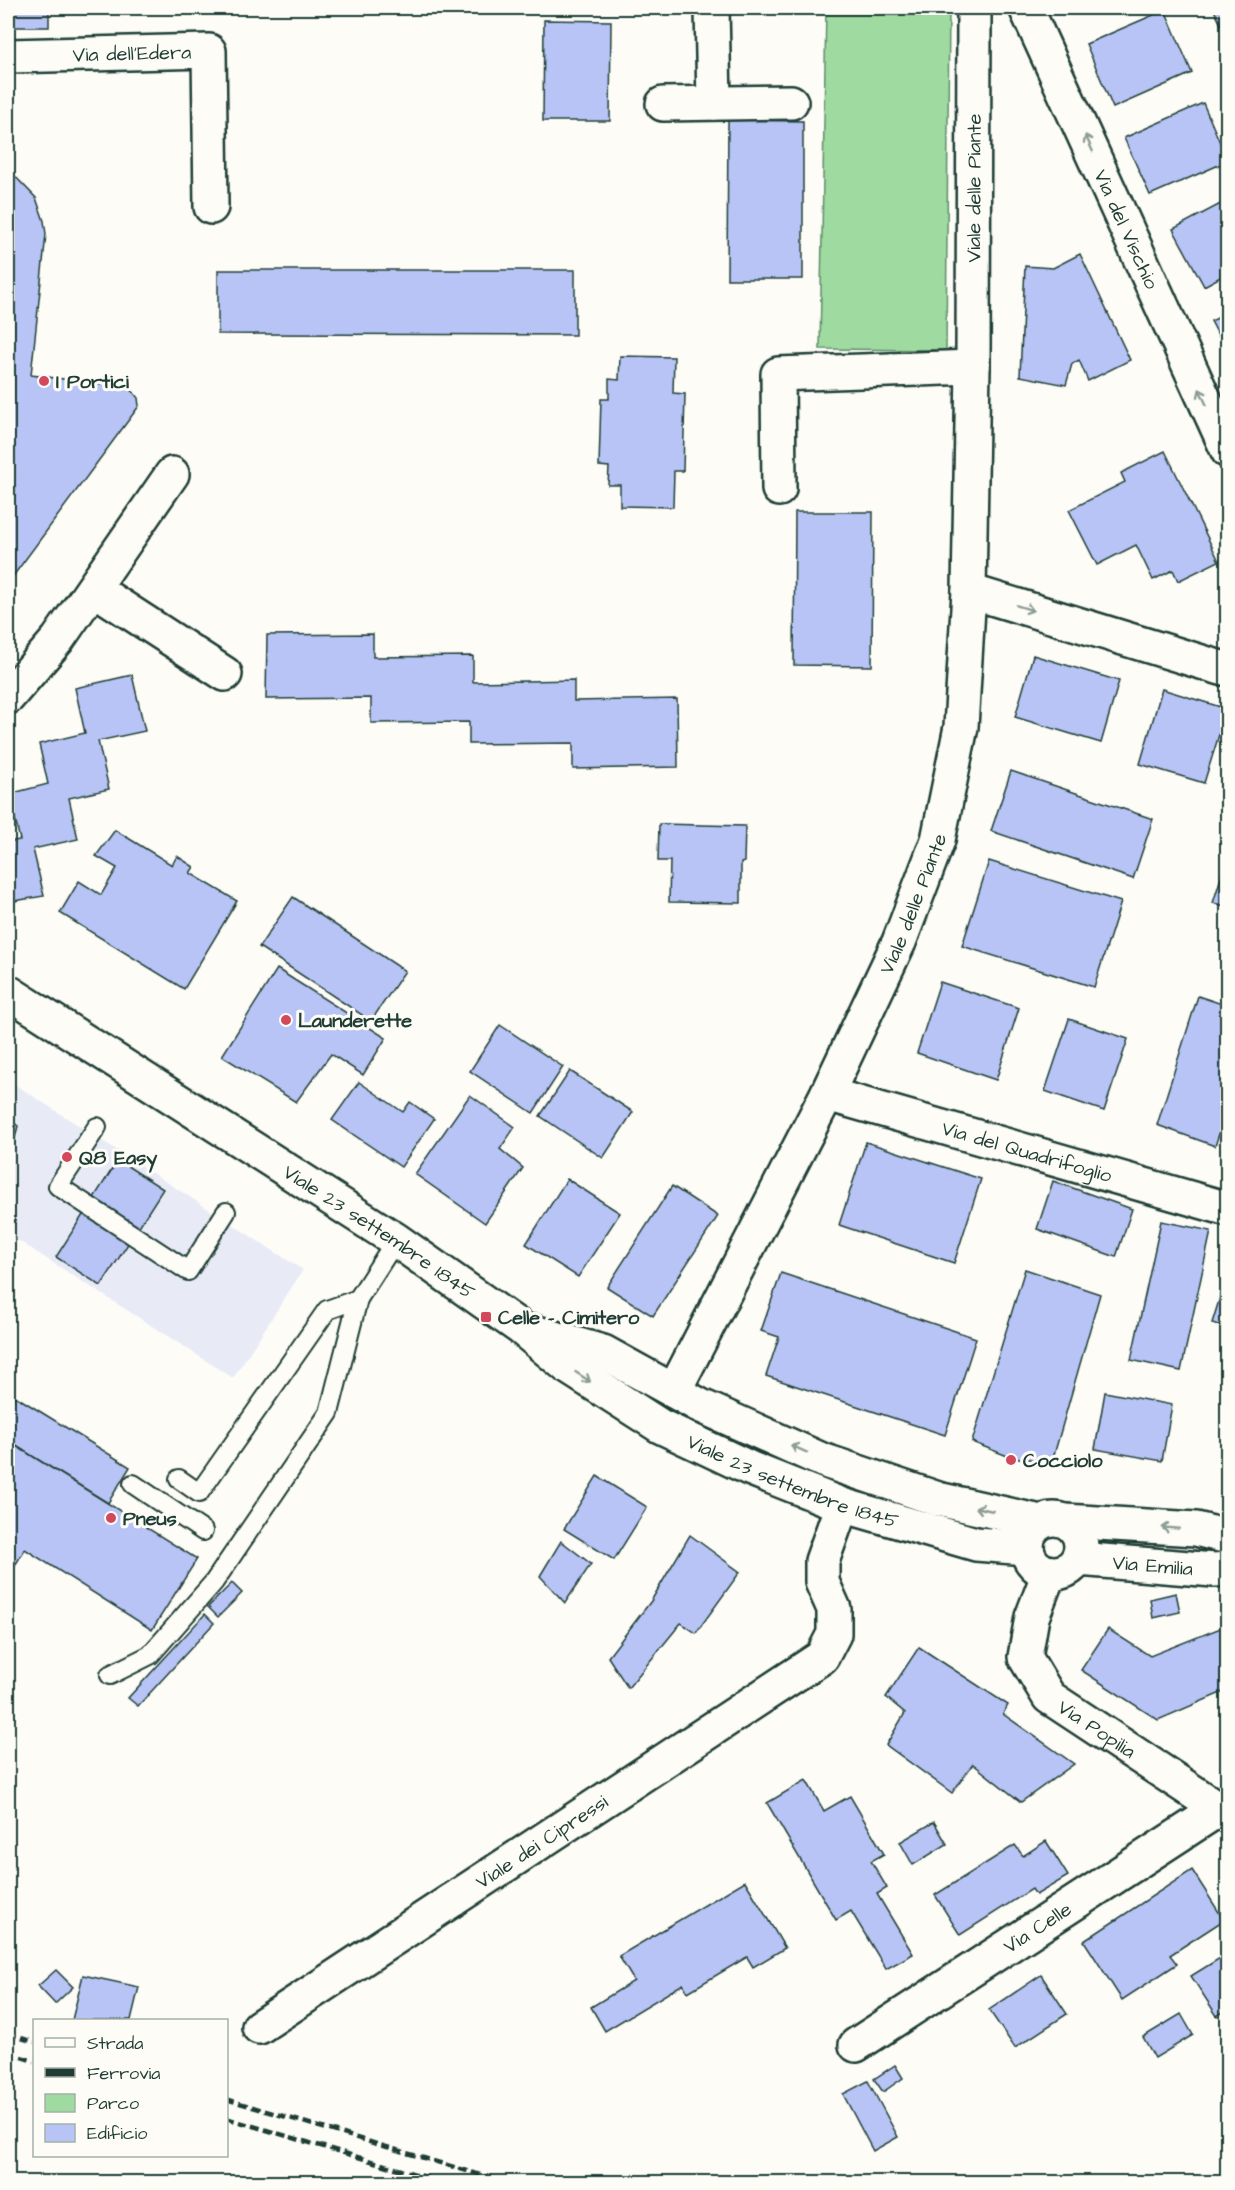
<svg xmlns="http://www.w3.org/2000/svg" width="1235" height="2190" font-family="'Architects Daughter',sans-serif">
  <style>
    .built { fill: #e8ebf6 }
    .green { fill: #9fdaa1; stroke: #5f8c6a; stroke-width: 1.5 }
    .building { fill: #b7c4f5; stroke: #1f3d34; stroke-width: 1.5 }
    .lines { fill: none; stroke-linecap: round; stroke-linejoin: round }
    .lane-casing { stroke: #1f3d34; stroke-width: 22 }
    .street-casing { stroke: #1f3d34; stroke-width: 38 }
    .secondary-casing { stroke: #1f3d34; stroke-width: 38 }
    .lane { stroke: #fdfcf7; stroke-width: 18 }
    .street { stroke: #fdfcf7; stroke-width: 33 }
    .secondary { stroke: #fdfcf7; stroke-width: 33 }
    .rail { stroke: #1f3d34; stroke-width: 4.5; stroke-dasharray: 9 4.5; stroke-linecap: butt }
    .oneway { stroke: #8e9c96 }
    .poi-dot { fill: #d1495b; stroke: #fdfcf7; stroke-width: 2 }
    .labels { text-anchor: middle; stroke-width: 6; stroke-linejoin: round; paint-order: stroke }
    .street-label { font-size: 20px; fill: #1f3d34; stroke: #fdfcf7 }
    .poi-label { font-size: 20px; font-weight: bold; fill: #1f3d34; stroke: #fdfcf7; text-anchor: start }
  </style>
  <rect width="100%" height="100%" fill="#fdfcf7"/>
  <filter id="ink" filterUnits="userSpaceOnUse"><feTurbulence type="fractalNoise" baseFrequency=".0167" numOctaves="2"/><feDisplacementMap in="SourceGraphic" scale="12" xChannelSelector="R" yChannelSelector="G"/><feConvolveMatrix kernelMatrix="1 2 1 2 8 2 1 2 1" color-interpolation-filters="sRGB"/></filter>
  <g filter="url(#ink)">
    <path class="built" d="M8 1080 303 1270 233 1378 8 1234Z"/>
    <path class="green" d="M826 8H949L946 350 820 349Z"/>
    <g class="building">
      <rect x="8" y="8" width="41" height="19"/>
      <path d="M1213 8H1228V39Z"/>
      <path d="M1165 10 1192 73 1113 108 1086 44Z"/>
      <path d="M544 20 611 21 610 121H543Z"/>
      <path d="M1203 103 1228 161 1150 195 1124 138Z"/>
      <path d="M728 120 803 121V279H727Z"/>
      <path d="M8 169 36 198 44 221 46 234 31 375 129 387 138 398 139 406 8 583Z"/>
      <path d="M1228 200V273L1204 286 1173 229Z"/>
      <path d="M1080 254 1130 360 1088 381 1079 360 1072 364 1066 385 1020 376 1025 266 1053 268Z"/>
      <path d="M218 270H575V335L218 334Z"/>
      <path d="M1228 313V354L1211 321Z"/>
      <path d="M620 356 674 357 673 393 685 394 683 471H674L673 507 620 506V485H608L609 467 599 466 601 399H609V379L619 380Z"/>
      <path d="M1165 451 1219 561 1178 581 1173 570 1153 580 1136 545 1097 565 1069 510 1125 482 1121 473Z"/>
      <path d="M795 512H873L872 666 794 665Z"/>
      <path d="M373 634V657L473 656V682L574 680V701L677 699 678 767 573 769V743L469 744V722L371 723V698L266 699 267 635Z"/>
      <path d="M1033 655 1119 681 1101 743 1015 717Z"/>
      <path d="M132 675 145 731 98 741 109 789 69 798 78 839 33 849 44 896 8 902V842L20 840 9 794 48 784 39 744 85 733 75 688Z"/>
      <path d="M1162 689 1227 709 1204 783 1140 764Z"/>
      <path d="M1011 771 1153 819 1133 879 991 831Z"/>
      <path d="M659 824 745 826 744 862 741 863V903L669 902 670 861H658Z"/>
      <path d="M115 830 172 865 177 856 194 867 190 873 237 901 184 989 60 913 79 881 101 895 117 868 96 856Z"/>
      <path d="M1228 855V907L1213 903Z"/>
      <path d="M989 861 1121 902 1094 987 962 946Z"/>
      <path d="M293 897 405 971 371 1021 259 947Z"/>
      <path d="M277 969 386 1038 363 1075 331 1054 296 1102 222 1056Z"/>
      <path d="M940 982 1019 1008 996 1080 917 1053Z"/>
      <path d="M1198 996 1228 1006V1107L1215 1146 1157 1125Z"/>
      <path d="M1069 1019 1128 1039 1104 1111 1045 1091Z"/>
      <path d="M500 1025 563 1067 533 1113 470 1071Z"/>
      <path d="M570 1071 633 1112 603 1158 540 1116Z"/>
      <path d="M359 1082 403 1112 410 1102 434 1119 401 1167 332 1120Z"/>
      <path d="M470 1095 515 1127 500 1149 523 1168 485 1223 415 1174Z"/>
      <path d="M8 1118 18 1126 8 1166Z"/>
      <path d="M866 1142 981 1179 954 1263 839 1225Z"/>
      <path d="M118 1160 163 1189 101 1286 56 1257Z"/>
      <path d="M567 1179 620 1213 578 1277 526 1244Z"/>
      <path d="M1053 1181 1132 1209 1116 1257 1037 1229Z"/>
      <path d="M672 1186 718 1216 653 1316 607 1287Z"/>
      <path d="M1161 1221 1211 1231 1181 1371 1131 1360Z"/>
      <path d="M1025 1269 1100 1294 1052 1462 1010 1457 972 1442Z"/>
      <path d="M781 1273 976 1338 945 1435 766 1376 779 1337 761 1331Z"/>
      <path d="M1221 1294 1228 1296V1328L1212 1323Z"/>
      <path d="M1105 1392 1172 1405 1162 1461 1095 1449Z"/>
      <path d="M15 1396 130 1467 108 1503 8 1441V1409Z"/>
      <path d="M1228 1431V1457L1222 1456Z"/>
      <path d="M8 1441 197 1559 152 1630 25 1549 8 1577Z"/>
      <path d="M597 1476 647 1507 614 1560 564 1529Z"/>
      <path d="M690 1535 740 1572 696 1633 681 1623 628 1688 608 1657 651 1601Z"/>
      <path d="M561 1541 591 1564 565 1603 540 1576Z"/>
      <path d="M232 1583 242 1593 218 1617 208 1607Z"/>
      <path d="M1176 1593 1180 1612 1153 1618 1150 1599Z"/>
      <path d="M205 1614 214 1623 138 1706 128 1698Z"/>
      <path d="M1228 1625V1690L1158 1720 1081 1670 1108 1629 1150 1656Z"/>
      <path d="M919 1647 1008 1705 1003 1714 1074 1764 1021 1802 973 1764 952 1793 886 1745 905 1713 886 1697Z"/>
      <path d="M806 1780 824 1811 850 1796 884 1854 871 1861 887 1888 877 1894 913 1954 886 1969 851 1911 836 1920 767 1803Z"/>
      <path d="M934 1822 947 1844 913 1865 900 1842Z"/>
      <path d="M1046 1841 1068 1876 1036 1895 1032 1889 960 1935 935 1895 1015 1845 1023 1856Z"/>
      <path d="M1192 1870 1224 1920 1170 1955 1177 1964 1122 2000 1084 1941Z"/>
      <path d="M745 1881 785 1948 753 1967 747 1957 688 1992 683 1984 605 2031 591 2007 634 1981 619 1956Z"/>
      <path d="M1228 1953V2009L1217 2016 1191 1976Z"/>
      <path d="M56 1970 73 1987 55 2004 38 1986Z"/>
      <path d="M83 1975 139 1987 131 2020H72Z"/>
      <path d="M1041 1975 1067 2014 1015 2048 989 2010Z"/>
      <path d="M1181 2014 1193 2035 1155 2058 1143 2037Z"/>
      <path d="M895 2065 903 2078 883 2092 874 2079Z"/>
      <path d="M868 2081 898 2137 873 2151 843 2094Z"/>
    </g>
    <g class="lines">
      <defs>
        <g id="lane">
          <path d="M97 1127 58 1186 188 1271 226 1212"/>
          <path d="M179 1479 199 1493 327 1310 358 1299"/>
          <path d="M133 1484 203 1531"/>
          <path d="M110 1675 150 1655 214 1582 329 1413 358 1299 396 1240"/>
        </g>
        <g id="street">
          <path d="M712 8 714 103"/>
          <path id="s1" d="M1026 8 1228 451"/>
          <path id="s2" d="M8 56 209 51 211 207"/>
          <path d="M663 104 791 102"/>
          <path d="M779 489 778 374 973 367"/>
          <path d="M94 589 225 674"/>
          <path d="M969 591 1221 668 1228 667"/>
          <path d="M8 697 58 639 172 474"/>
          <path id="s3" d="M827 1094 1228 1209"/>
          <path id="s4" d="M674 1391 827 1094 899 942 938 840 961 727 969 591 973 367 974 8"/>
          <path id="s5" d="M1049 1573 1032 1617 1025 1657 1049 1697 1228 1815"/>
          <path id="s6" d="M259 2027 822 1657 834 1634V1609L822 1582V1561L842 1505"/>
          <path id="s7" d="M856 2045 1219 1809"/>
        </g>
        <g id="secondary">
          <path id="s8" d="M8 992 396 1240 521 1328 568 1367 660 1426 749 1468 842 1505 976 1544 1027 1548"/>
          <path d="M534 1332 603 1352 699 1405 822 1460 938 1499 1041 1522"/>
          <circle cx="1054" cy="1546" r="27"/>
          <path d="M1065 1521 1196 1529 1228 1537"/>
          <path id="s9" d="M1078 1559 1214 1570 1228 1569"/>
        </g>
      </defs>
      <use href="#lane" class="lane-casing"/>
      <use href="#street" class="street-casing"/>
      <use href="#secondary" class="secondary-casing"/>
      <use href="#lane" class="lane"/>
      <use href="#street" class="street"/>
      <use href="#secondary" class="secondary"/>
      <g class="rail">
        <path d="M8 2034 34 2042"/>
        <path d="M8 2053 34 2061"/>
        <path d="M226 2099 504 2182"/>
        <path d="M226 2118 442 2182"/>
      </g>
    </g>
    <defs><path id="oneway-shaft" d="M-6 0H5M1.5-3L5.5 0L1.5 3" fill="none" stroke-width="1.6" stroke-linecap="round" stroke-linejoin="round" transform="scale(1.5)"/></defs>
    <g class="oneway">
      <use href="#oneway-shaft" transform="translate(1089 143) rotate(-114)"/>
      <use href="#oneway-shaft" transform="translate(1203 397) rotate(-114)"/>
      <use href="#oneway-shaft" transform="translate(1025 608) rotate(17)"/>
      <use href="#oneway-shaft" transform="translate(583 1377) rotate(33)"/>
      <use href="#oneway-shaft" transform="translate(799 1449) rotate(-156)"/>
      <use href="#oneway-shaft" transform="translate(984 1509) rotate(-167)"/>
      <use href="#oneway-shaft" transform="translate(1170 1528) rotate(-176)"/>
    </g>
  </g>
  <g class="poi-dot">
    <circle cx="44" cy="381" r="6"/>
    <circle cx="286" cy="1020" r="6"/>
    <circle cx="67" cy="1157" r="6"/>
    <rect x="480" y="1311" width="12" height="12" rx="3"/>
    <circle cx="1011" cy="1460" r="6"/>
    <circle cx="111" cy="1518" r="6"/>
  </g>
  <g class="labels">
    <g class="street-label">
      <text dy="7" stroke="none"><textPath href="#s2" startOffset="124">Via dell'Edera</textPath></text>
      <text dy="7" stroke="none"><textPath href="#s4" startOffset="1266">Viale delle Piante</textPath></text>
      <text dy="7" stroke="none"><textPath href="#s1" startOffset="243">Via del Vischio</textPath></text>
      <text dy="7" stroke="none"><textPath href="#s4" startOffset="543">Viale delle Piante</textPath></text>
      <text dy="7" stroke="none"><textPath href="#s3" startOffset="208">Via del Quadrifoglio</textPath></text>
      <text dy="7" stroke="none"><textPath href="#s8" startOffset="442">Viale 23 settembre 1845</textPath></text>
      <text dy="7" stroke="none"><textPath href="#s8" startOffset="928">Viale 23 settembre 1845</textPath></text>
      <text dy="7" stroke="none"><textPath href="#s9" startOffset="75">Via Emilia</textPath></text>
      <text dy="7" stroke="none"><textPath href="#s5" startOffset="192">Via Popilia</textPath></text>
      <text dy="7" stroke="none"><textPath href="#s6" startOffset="338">Viale dei Cipressi</textPath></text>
      <text dy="7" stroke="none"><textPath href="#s7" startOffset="216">Via Celle</textPath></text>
    </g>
    <g class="poi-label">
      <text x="56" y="388">I Portici</text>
      <text x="298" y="1027">Launderette</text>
      <text x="79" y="1164">Q8 Easy</text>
      <text x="498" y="1324">Celle - Cimitero</text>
      <text x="1023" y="1467">Cocciolo</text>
      <text x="123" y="1525">Pneus</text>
    </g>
  </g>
  <rect width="1235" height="2190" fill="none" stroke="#fdfcf7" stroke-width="30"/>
  <rect x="15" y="15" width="1205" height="2160" fill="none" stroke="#1f3d34" stroke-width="2" filter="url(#ink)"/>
  <rect x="33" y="2019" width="195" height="138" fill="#fdfcf7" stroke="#a4b0a9" stroke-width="1.5"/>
  <rect x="45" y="2038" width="30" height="9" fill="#fdfcf7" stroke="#a4b0a9" stroke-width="1.5"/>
  <text x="87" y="2049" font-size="18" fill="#1f3d34">Strada</text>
  <rect x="45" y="2068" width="30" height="9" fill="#1f3d34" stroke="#a4b0a9" stroke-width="1.5"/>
  <text x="87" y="2079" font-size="18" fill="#1f3d34">Ferrovia</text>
  <rect x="45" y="2094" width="30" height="18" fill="#9fdaa1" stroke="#a4b0a9" stroke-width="1.5"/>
  <text x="87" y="2109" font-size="18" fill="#1f3d34">Parco</text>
  <rect x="45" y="2124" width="30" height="18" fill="#b7c4f5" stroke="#a4b0a9" stroke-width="1.5"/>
  <text x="87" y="2139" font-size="18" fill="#1f3d34">Edificio</text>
</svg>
